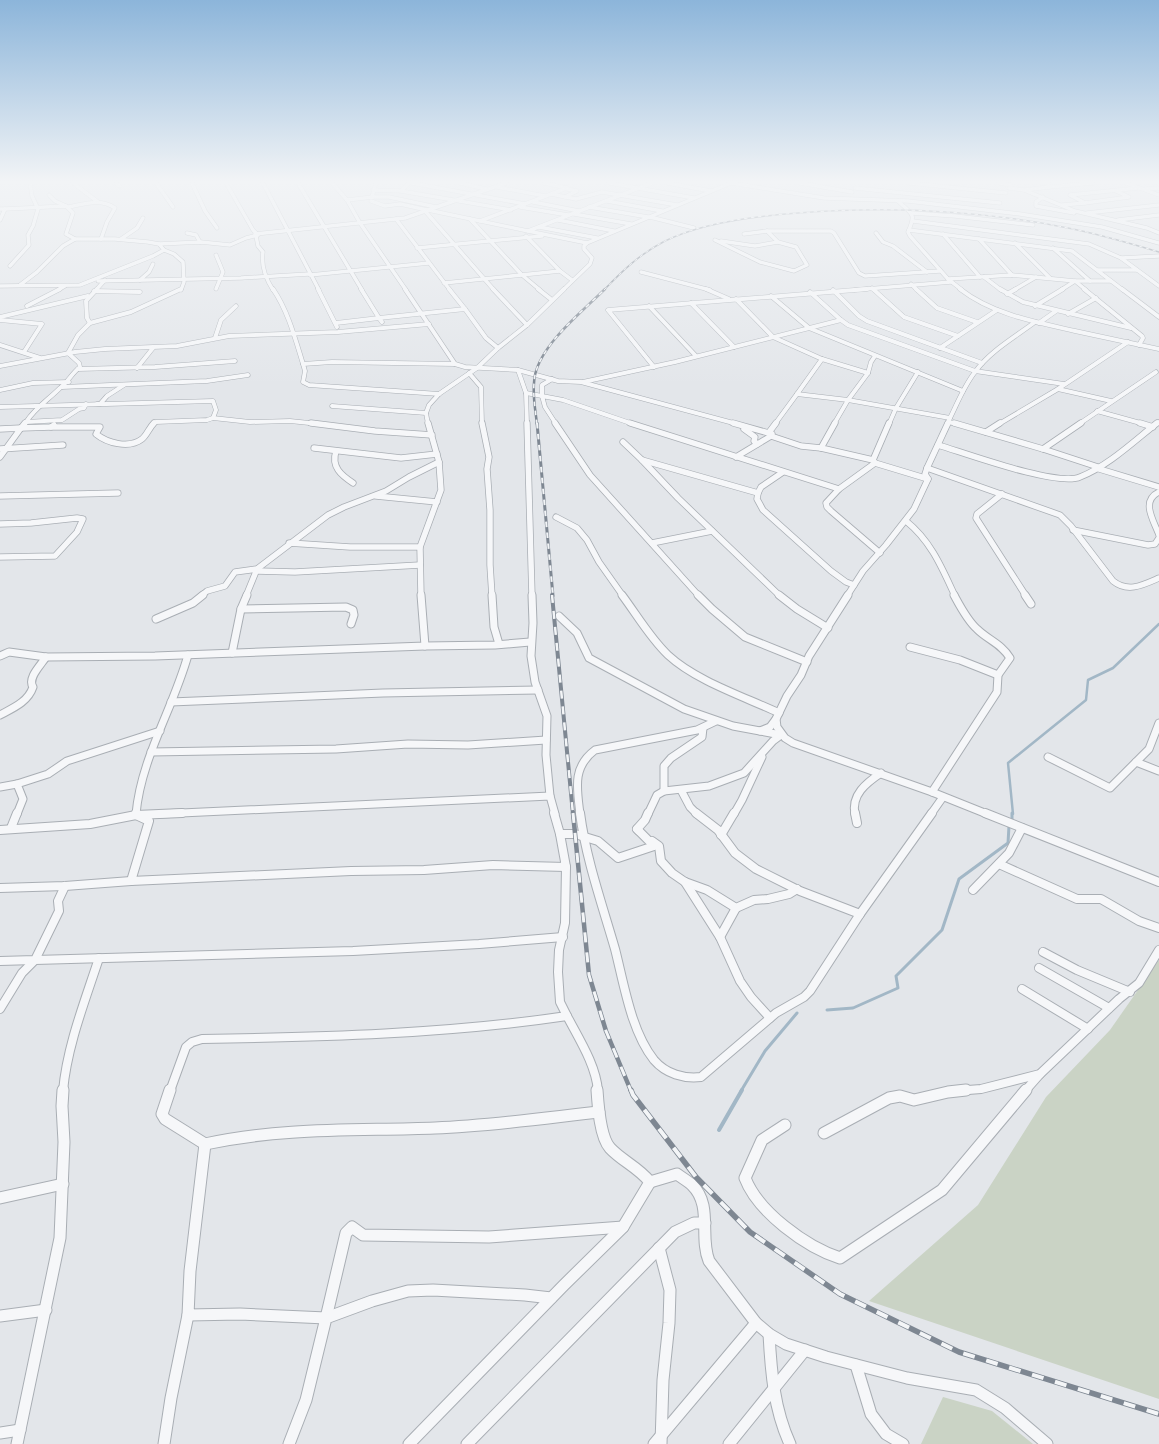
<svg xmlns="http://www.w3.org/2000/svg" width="1159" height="1444" font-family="Mulish,sans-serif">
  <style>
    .green { fill: #cad3c5 }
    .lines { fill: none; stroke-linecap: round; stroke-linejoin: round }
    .stream-far2 { stroke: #a2b7c6; stroke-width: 2.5 }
    .stream-far1 { stroke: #a2b7c6; stroke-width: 3 }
    .stream { stroke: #a2b7c6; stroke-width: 4 }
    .minor-far5-casing { stroke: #a9aeb4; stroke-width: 4.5 }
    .minor-far4-casing { stroke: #a9aeb4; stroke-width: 5 }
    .minor-far3-casing { stroke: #a9aeb4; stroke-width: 7 }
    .minor-far2-casing { stroke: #a9aeb4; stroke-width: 9 }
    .minor-far1-casing { stroke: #a9aeb4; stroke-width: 10 }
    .minor-casing { stroke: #a9aeb4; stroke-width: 13 }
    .minor-far5 { stroke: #f6f7f9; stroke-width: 3.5 }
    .minor-far4 { stroke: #f6f7f9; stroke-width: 4 }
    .minor-far3 { stroke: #f6f7f9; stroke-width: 5.5 }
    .minor-far2 { stroke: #f6f7f9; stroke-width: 7 }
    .minor-far1 { stroke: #f6f7f9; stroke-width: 8 }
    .minor { stroke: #f6f7f9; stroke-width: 11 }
    .rail-far5-casing { stroke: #7e8792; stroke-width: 1.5 }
    .rail-far4-casing { stroke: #7e8792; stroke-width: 2.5 }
    .rail-far3-casing { stroke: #7e8792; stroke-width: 3 }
    .rail-far2-casing { stroke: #7e8792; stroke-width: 4 }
    .rail-far1-casing { stroke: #7e8792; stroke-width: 4.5 }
    .rail-casing { stroke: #7e8792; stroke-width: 5.5 }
    .rail-far5 { stroke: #f3f5f7; stroke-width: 1; stroke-dasharray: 3.5; stroke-linecap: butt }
    .rail-far4 { stroke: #f3f5f7; stroke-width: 1.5; stroke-dasharray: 4.5; stroke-linecap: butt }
    .rail-far3 { stroke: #f3f5f7; stroke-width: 2; stroke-dasharray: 5.5; stroke-linecap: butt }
    .rail-far2 { stroke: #f3f5f7; stroke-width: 2.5; stroke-dasharray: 8; stroke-linecap: butt }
    .rail-far1 { stroke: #f3f5f7; stroke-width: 3; stroke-dasharray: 10; stroke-linecap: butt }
    .rail { stroke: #f3f5f7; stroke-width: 4; stroke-dasharray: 12; stroke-linecap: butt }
  </style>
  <rect width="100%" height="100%" fill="#e3e6ea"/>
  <g class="green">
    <path d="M1159 960V1399L869 1301 978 1205 1046 1097 1110 1030Z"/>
    <path d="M943 1397 992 1411 1033 1444H921Z"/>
  </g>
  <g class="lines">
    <path class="stream-far2" d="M1013 814 1008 763 1086 700 1088 680 1113 668 1159 624"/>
    <g class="stream-far1">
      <path d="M1012 821V813"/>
      <path d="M827 1010 853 1008 898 988 896 976 942 930 959 879 1008 843 1009 826"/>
      <path d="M741 1091 765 1051 797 1013"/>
    </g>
    <path class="stream" d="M719 1130 742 1090"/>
    <defs>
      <g id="minor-far5">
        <path d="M73 183 98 202"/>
        <path d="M116 183 120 186"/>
        <path d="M156 183 173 207"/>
        <path d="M192 183 205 211 217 228"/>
        <path d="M263 183 319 290"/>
        <path d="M298 183 362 290"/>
        <path d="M332 183 347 200 360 223 406 290"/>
        <path d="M376 183 372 197H389L436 207"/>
        <path d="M409 183 401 191 511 210"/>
        <path d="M412 183 525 204"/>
        <path d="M460 183 486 189"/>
        <path d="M609 183 694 198"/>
        <path d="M667 183 711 191"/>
        <path d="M731 183 824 198 908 201 1020 214 1102 227 1159 243"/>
        <path d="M800 183 852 192"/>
        <path d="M909 183 1006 193"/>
        <path d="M999 183 1011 185"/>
        <path d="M1126 183 1159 195"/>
        <path d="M497 187 545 196"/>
        <path d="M1049 187 1093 183"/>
        <path d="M855 188 1000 203"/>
        <path d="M1009 188 1024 190 1049 187V184"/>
        <path d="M1145 189 1159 188"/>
        <path d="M373 190 401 191"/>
        <path d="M1024 190 1075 211 1147 228 1159 233"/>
        <path d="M551 194 576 199 602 192 677 205"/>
        <path d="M49 195 55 201 66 206"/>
        <path d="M565 197 577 191 567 189"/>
        <path d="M1043 197 1036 202V206L1074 213"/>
        <path d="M347 200 373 197"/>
        <path d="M371 201 385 206 400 204 427 210"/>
        <path d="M607 201 662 211"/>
        <path d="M898 201C911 214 917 212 908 232L910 236 948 279 962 290"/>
        <path d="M533 202 579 211"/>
        <path d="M1085 203 1129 197 1116 191"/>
        <path d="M1062 205 1085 203 1070 195 1138 188"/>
        <path d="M68 207C84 204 101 198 115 208L107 222 101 239"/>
        <path d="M520 207 568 215"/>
        <path d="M589 207 654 218 694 228"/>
        <path d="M0 209H5L0 220"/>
        <path d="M5 209 66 206 73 213 66 234 75 239 63 246 37 272 20 285"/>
        <path d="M428 210 528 231"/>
        <path d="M425 211 494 290"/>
        <path d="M912 213 955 216 1033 225"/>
        <path d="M1087 213 1159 205"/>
        <path d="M574 214 631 224"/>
        <path d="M396 219 450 290"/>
        <path d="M470 219 522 275 540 290"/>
        <path d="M558 220 614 231"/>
        <path d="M1118 220 1159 215"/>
        <path d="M480 221 567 188 544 183"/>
        <path d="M913 221 1089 244 1121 258 1159 286"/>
        <path d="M539 227 597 238"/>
        <path d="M909 230 1072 251 1123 290"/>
        <path d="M187 233 196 235 200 242"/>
        <path d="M876 233 883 242 893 246 927 272"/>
        <path d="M255 234 405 218 506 183"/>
        <path d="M744 234 767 231H831L834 233 859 273 865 276 940 271"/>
        <path d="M943 234 980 277"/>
        <path d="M256 236 258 246 263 252C261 265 266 279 273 290"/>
        <path d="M526 236 560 271 572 280"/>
        <path d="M121 239 137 228 143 218"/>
        <path d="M979 239 1012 275"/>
        <path d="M715 240 760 262 794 271 807 265 796 247 778 242 767 231"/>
        <path d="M721 241 755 246 778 242"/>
        <path d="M587 243 528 231 652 183"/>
        <path d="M1015 243 1050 278"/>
        <path d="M159 244 201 242 230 245 246 238 258 235 253 230 226 183"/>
        <path d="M417 248 542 236"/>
        <path d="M1053 248 1090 281H1075L1061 290"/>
        <path d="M164 250 174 254 183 262 184 282 181 290"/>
        <path d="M216 255 223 272 216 289"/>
        <path d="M1121 258 1159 256"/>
        <path d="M10 266 29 245 28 235 33 226 38 209 32 196 30 183"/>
        <path d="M1098 270H1137"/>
        <path d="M641 272 710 290"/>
        <path d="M310 275 429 263"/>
        <path d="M984 277 1001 290"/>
        <path d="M948 279 1012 275 1075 281 1086 290"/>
        <path d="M140 280 149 272 153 264"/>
        <path d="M98 281 241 278 309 274"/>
        <path d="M1090 281H1111"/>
        <path d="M444 283 560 271"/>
        <path d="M911 284 917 290"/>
        <path d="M0 286 80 285 153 256 164 250 159 244 148 242 115 239H75"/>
        <path d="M872 288 874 290"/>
        <path d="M58 290 65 286"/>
        <path d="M96 290 105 280"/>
        <path d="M563 290 590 264 592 258 584 249V246L587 243 731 183"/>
        <path d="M854 290 951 282"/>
        <path d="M1014 290 1036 277"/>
      </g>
      <g id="minor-far4">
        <path d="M273 289C288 311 295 338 303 364L332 362 455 364"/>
        <path d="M318 289 337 327"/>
        <path d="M405 289 455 364 465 367 518 370 558 381 581 382 737 424"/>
        <path d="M449 289 465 309"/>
        <path d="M493 289 527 325"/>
        <path d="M538 289 552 300"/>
        <path d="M706 289 729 299"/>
        <path d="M873 289 904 317 958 336"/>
        <path d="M916 289 937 308 977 322"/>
        <path d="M960 289C992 314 1035 322 1075 331 1103 337 1131 343 1159 349"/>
        <path d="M1000 289 1023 302 1131 328"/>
        <path d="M1084 289 1142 336 1143 338 1139 345"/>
        <path d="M1122 289 1159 317"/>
        <path d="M833 290 859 316 867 321 982 363"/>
        <path d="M94 291 140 292"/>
        <path d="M1007 294 1016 289"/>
        <path d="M771 296 809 328 963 391"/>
        <path d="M736 299 773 337 822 359 868 373 848 400 834 424"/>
        <path d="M691 303 734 347"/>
        <path d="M27 306 60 289"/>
        <path d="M649 306 696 356"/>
        <path d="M1035 306 1063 289"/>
        <path d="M1068 314 1096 298"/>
        <path d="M0 317 88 296"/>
        <path d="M0 320 42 324 24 352"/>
        <path d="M841 320 848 325 975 371 1064 384"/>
        <path d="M382 322 379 318 465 309 486 338 498 348"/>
        <path d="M90 323 87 318 86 301 97 289"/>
        <path d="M336 323 379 318 361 289"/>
        <path d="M1039 323 1056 311"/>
        <path d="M215 338 221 320 236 306"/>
        <path d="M0 345 40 358"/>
        <path d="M940 348 997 310"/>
        <path d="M822 359 797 394 848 400 950 418"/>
        <path d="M303 364 305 371 303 382 309 385 439 394"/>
        <path d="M0 366 75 352 105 349 177 346 229 336 338 332 429 324"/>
        <path d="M654 367 608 310 867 289"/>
        <path d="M137 368 153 348"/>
        <path d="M78 369 155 367 235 361"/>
        <path d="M518 370 526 393 527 424"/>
        <path d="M469 373 481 387 482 424"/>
        <path d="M868 373 871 362 875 356"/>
        <path d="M583 382 675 362 841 320 810 292"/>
        <path d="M62 387 207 381 248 375"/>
        <path d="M1058 389 1111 401"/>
        <path d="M0 390 33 383 69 382"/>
        <path d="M526 393 542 396V385L552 379"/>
        <path d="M97 404H100L107 396 124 385"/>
        <path d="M332 406 426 413"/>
        <path d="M0 407 213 401 216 410 213 418"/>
        <path d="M1097 411 1144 424"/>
        <path d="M26 422C36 407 48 400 60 388 68 382 72 373 80 367L79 363 68 353 78 335 90 323 131 312 181 289"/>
        <path d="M949 422 957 424"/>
        <path d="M24 424 26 422 62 420 79 409 84 408 86 404"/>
        <path d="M153 424 156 422 207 420 213 418 250 422 290 421 319 424"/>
        <path d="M428 424 426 413 429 405 439 394 477 368 498 348 527 325 564 289"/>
        <path d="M556 424 545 407 542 396 563 400 633 424"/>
        <path d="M775 424 797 394"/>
        <path d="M889 424 896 408 918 372"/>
        <path d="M947 424C956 407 963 387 975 372 990 351 1015 337 1035 322"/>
        <path d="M999 424 1058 389 1128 342"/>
        <path d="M1079 424 1156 372"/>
        <path d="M1156 424 1159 422"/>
      </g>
      <g id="minor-far3">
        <path d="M311 423 375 431 432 435"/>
        <path d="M482 423 489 457 487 469 490 510V565L492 596"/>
        <path d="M527 423 532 596"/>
        <path d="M555 423 590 475 699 596"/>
        <path d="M630 423 839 489"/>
        <path d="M733 423 772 434"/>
        <path d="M776 423 770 431 771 436 801 446 821 448"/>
        <path d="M835 423 821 448 873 460 875 463 928 479"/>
        <path d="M954 423 1043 449 1081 423"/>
        <path d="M1140 423 1153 427"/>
        <path d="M51 427H100L96 434C107 443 129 449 142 439 147 435 149 428 154 423"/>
        <path d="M21 428 25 423"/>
        <path d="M21 428 51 427 54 425"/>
        <path d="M0 429 21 428 0 457"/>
        <path d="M744 429 755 437 754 441 757 444"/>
        <path d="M986 432 1000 423"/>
        <path d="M623 442 642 460 758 493 761 487 783 472"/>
        <path d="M938 445C965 453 1057 487 1080 477 1108 466 1133 442 1157 423"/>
        <path d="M314 448 401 458 437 454"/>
        <path d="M0 449 63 445"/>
        <path d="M1043 449 1098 467"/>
        <path d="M336 451C331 467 341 475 353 483"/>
        <path d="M736 457 771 436"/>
        <path d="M642 460 678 498 780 596"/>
        <path d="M873 460 889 423"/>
        <path d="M875 463 839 489 826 503 827 507 831 511 880 553"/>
        <path d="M927 468 1060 515 1071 526 1113 581C1128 593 1143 585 1159 578"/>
        <path d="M1096 468 1159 487"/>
        <path d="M1159 492C1140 501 1154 521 1159 535"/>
        <path d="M758 493 757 499 763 510 831 571 846 582 854 585"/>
        <path d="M1002 494 977 514 976 518 1026 596"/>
        <path d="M0 496 118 493"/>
        <path d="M376 496 437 502"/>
        <path d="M556 517 577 528 587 540 599 562 623 596"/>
        <path d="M906 521C931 541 942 568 955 596"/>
        <path d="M0 524 31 523 77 518 83 519 77 532 55 556 0 557"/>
        <path d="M1073 530 1148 545 1155 544 1159 538"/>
        <path d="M289 543 350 547H420"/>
        <path d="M652 543 712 531"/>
        <path d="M257 571 295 572 420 565"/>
        <path d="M201 596 207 591 225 586 235 572 257 569 328 515 344 507 386 491 409 477 439 462"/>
        <path d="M246 596 257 569"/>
        <path d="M421 596 420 547 441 490 439 462 428 423"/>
        <path d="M847 596 863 571 886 545 914 509 928 479 925 474 927 468 948 423"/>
      </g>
      <g id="minor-far2">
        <path d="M492 595 494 627 499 644"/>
        <path d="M532 595 533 623 531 656 535 682 547 716 546 755 550 796"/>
        <path d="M622 595C637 615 650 638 668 655 696 681 745 697 779 713"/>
        <path d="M698 595 712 609 745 637 807 662"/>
        <path d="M779 595 797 609 828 628"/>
        <path d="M848 595 809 656 801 675 787 696 776 719 777 727 785 738 793 743 932 792 987 814"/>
        <path d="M1025 595 1031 604"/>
        <path d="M241 609 346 607 353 610 354 615 351 624"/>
        <path d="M559 616 577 633 589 658 684 709 733 726 760 731 770 727 776 719"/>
        <path d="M156 619 193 603 203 595"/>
        <path d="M425 646 495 645 530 642"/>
        <path d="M910 647 960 660 998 675"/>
        <path d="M232 653 241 609 247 595"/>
        <path d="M0 656 9 652 46 657 155 656 425 646 421 595"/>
        <path d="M171 702 383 693 538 690"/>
        <path d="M0 715C13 708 28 702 33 687 27 678 41 665 46 657"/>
        <path d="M760 731 781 735"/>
        <path d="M151 752 336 749 408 744 468 745 546 740"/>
        <path d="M1048 757 1110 788 1149 749 1159 723"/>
        <path d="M1136 762 1159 771"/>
        <path d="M0 787 17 784"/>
        <path d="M681 790 690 807 697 814"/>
        <path d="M664 791V766L671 758 702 737 703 728"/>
        <path d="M932 792 997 692 998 675 1010 658C1002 644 988 640 977 629 967 620 960 606 954 595"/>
        <path d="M17 814 23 799 17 784 48 774 67 761 160 731"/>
        <path d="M136 814C141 758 173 709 188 655"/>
        <path d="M160 814 550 796 555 814"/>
        <path d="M580 814C577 789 572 767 595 750L697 730 716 721"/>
        <path d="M648 814 657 795 664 791 709 786 744 773 773 741 781 735"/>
        <path d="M734 814 742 800 762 757"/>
        <path d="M855 814C851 795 866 783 881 773"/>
        <path d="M931 814 943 797"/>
      </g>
      <g id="minor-far1">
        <path d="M136 813V815L149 821 131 881 351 871 424 870 493 865 566 867 560 834"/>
        <path d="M554 813 560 834H575L598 841 618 858 654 846 637 829"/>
        <path d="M580 813C586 859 602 904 615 949 624 984 631 1031 654 1060 666 1074 684 1079 701 1077L776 1013 804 997 810 991 860 914 932 813"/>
        <path d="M696 813 718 830 735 853 756 869 800 891 860 914"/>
        <path d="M855 813 857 823"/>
        <path d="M985 813 1159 882"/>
        <path d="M11 828 17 813"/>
        <path d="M0 830 90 824 136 815 182 813"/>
        <path d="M639 831 637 829 645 820 648 813"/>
        <path d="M721 835 734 813"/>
        <path d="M652 841 659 846 661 861 672 873 685 882 707 890 736 908 754 900 768 899 789 894 797 889"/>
        <path d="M999 864 1077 899H1101L1139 921 1159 928"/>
        <path d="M685 882 720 937 740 981 751 997 770 1018"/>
        <path d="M0 888 65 886 131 881"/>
        <path d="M973 890 1009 853 1022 828"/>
        <path d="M720 937 736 908"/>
        <path d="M1043 952 1077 970 1130 992"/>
        <path d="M0 961 35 960 59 911 58 901 65 886"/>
        <path d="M1039 968 1109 1008"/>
        <path d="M1022 989 1088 1029"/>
        <path d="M0 1009 22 973 35 960 353 951 479 944 563 937"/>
        <path d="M567 1016C579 1039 596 1065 598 1091"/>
        <path d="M63 1091C67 1046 85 1001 99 958"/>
        <path d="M170 1091 186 1047 192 1042 202 1039C324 1037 446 1034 567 1016L560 1002 558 972 559 950 565 923 566 867"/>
        <path d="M955 1091 981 1089 1040 1074 1119 999 1139 983 1159 950"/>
        <path d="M1025 1091 1040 1074"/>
      </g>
      <g id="minor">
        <path d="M170 1090 162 1114 165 1119 205 1144 190 1271 188 1315 240 1314 326 1318 346 1233 352 1227 363 1235 489 1237 623 1227"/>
        <path d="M785 1125 762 1140 745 1178C758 1212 806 1247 840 1258L942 1190 1026 1090"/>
        <path d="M824 1133 889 1098 900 1096 914 1100 948 1092 966 1090"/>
        <path d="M205 1144C284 1127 356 1131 435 1128 490 1126 545 1118 599 1112"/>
        <path d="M650 1182 677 1174C682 1178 688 1181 692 1185 713 1205 699 1237 709 1261L756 1323 769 1334 786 1344 826 1357 907 1378 976 1390 1005 1408 1047 1444"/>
        <path d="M0 1198 63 1184"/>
        <path d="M659 1248 670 1290 669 1323 663 1380 661 1444"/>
        <path d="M0 1316 46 1310"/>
        <path d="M769 1334C771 1372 774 1409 790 1444"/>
        <path d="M856 1365 871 1414 886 1434 903 1444"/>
        <path d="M0 1433 20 1430"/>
        <path d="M17 1444 60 1238 64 1142 62 1106 63 1090"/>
        <path d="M164 1444 171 1398 188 1315"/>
        <path d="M289 1444 306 1400 326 1318 372 1301 408 1291 433 1290 525 1295 551 1298"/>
        <path d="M409 1444 564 1285 623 1227 650 1182C638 1167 622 1161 610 1148 600 1137 598 1105 597 1090"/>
        <path d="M467 1444 675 1232 694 1223H705"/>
        <path d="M654 1444 756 1323"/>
        <path d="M729 1444 805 1350"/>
      </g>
    </defs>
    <use href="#minor-far5" class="minor-far5-casing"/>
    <use href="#minor-far4" class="minor-far4-casing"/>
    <use href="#minor-far3" class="minor-far3-casing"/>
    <use href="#minor-far2" class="minor-far2-casing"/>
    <use href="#minor-far1" class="minor-far1-casing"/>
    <use href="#minor" class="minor-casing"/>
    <use href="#minor-far5" class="minor-far5"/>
    <use href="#minor-far4" class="minor-far4"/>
    <use href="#minor-far3" class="minor-far3"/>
    <use href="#minor-far2" class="minor-far2"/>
    <use href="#minor-far1" class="minor-far1"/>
    <use href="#minor" class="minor"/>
    <defs>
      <path id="rail-far5" d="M604 290C622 271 641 253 665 241 703 222 756 216 798 213 888 206 979 210 1068 228 1099 234 1129 243 1159 252"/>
      <path id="rail-far4" d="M537 424C535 408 532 391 535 375 542 343 583 311 605 289"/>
      <path id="rail-far3" d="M537 423 553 596"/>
      <path id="rail-far2" d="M552 595 573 814"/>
      <path id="rail-far1" d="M573 813 589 975 606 1031 631 1091"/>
      <path id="rail" d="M631 1090 633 1095 696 1177 750 1232 840 1294 959 1352 1159 1414"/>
    </defs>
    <use href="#rail-far5" class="rail-far5-casing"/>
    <use href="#rail-far4" class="rail-far4-casing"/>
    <use href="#rail-far3" class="rail-far3-casing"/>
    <use href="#rail-far2" class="rail-far2-casing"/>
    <use href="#rail-far1" class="rail-far1-casing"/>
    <use href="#rail" class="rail-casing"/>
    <use href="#rail-far5" class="rail-far5"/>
    <use href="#rail-far4" class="rail-far4"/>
    <use href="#rail-far3" class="rail-far3"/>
    <use href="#rail-far2" class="rail-far2"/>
    <use href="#rail-far1" class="rail-far1"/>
    <use href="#rail" class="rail"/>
  </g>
  <linearGradient id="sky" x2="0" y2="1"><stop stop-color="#8cb5da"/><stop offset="0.47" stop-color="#f2f4f6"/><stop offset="1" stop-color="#f2f4f6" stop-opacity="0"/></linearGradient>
  <rect width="1159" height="386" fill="url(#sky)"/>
</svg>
